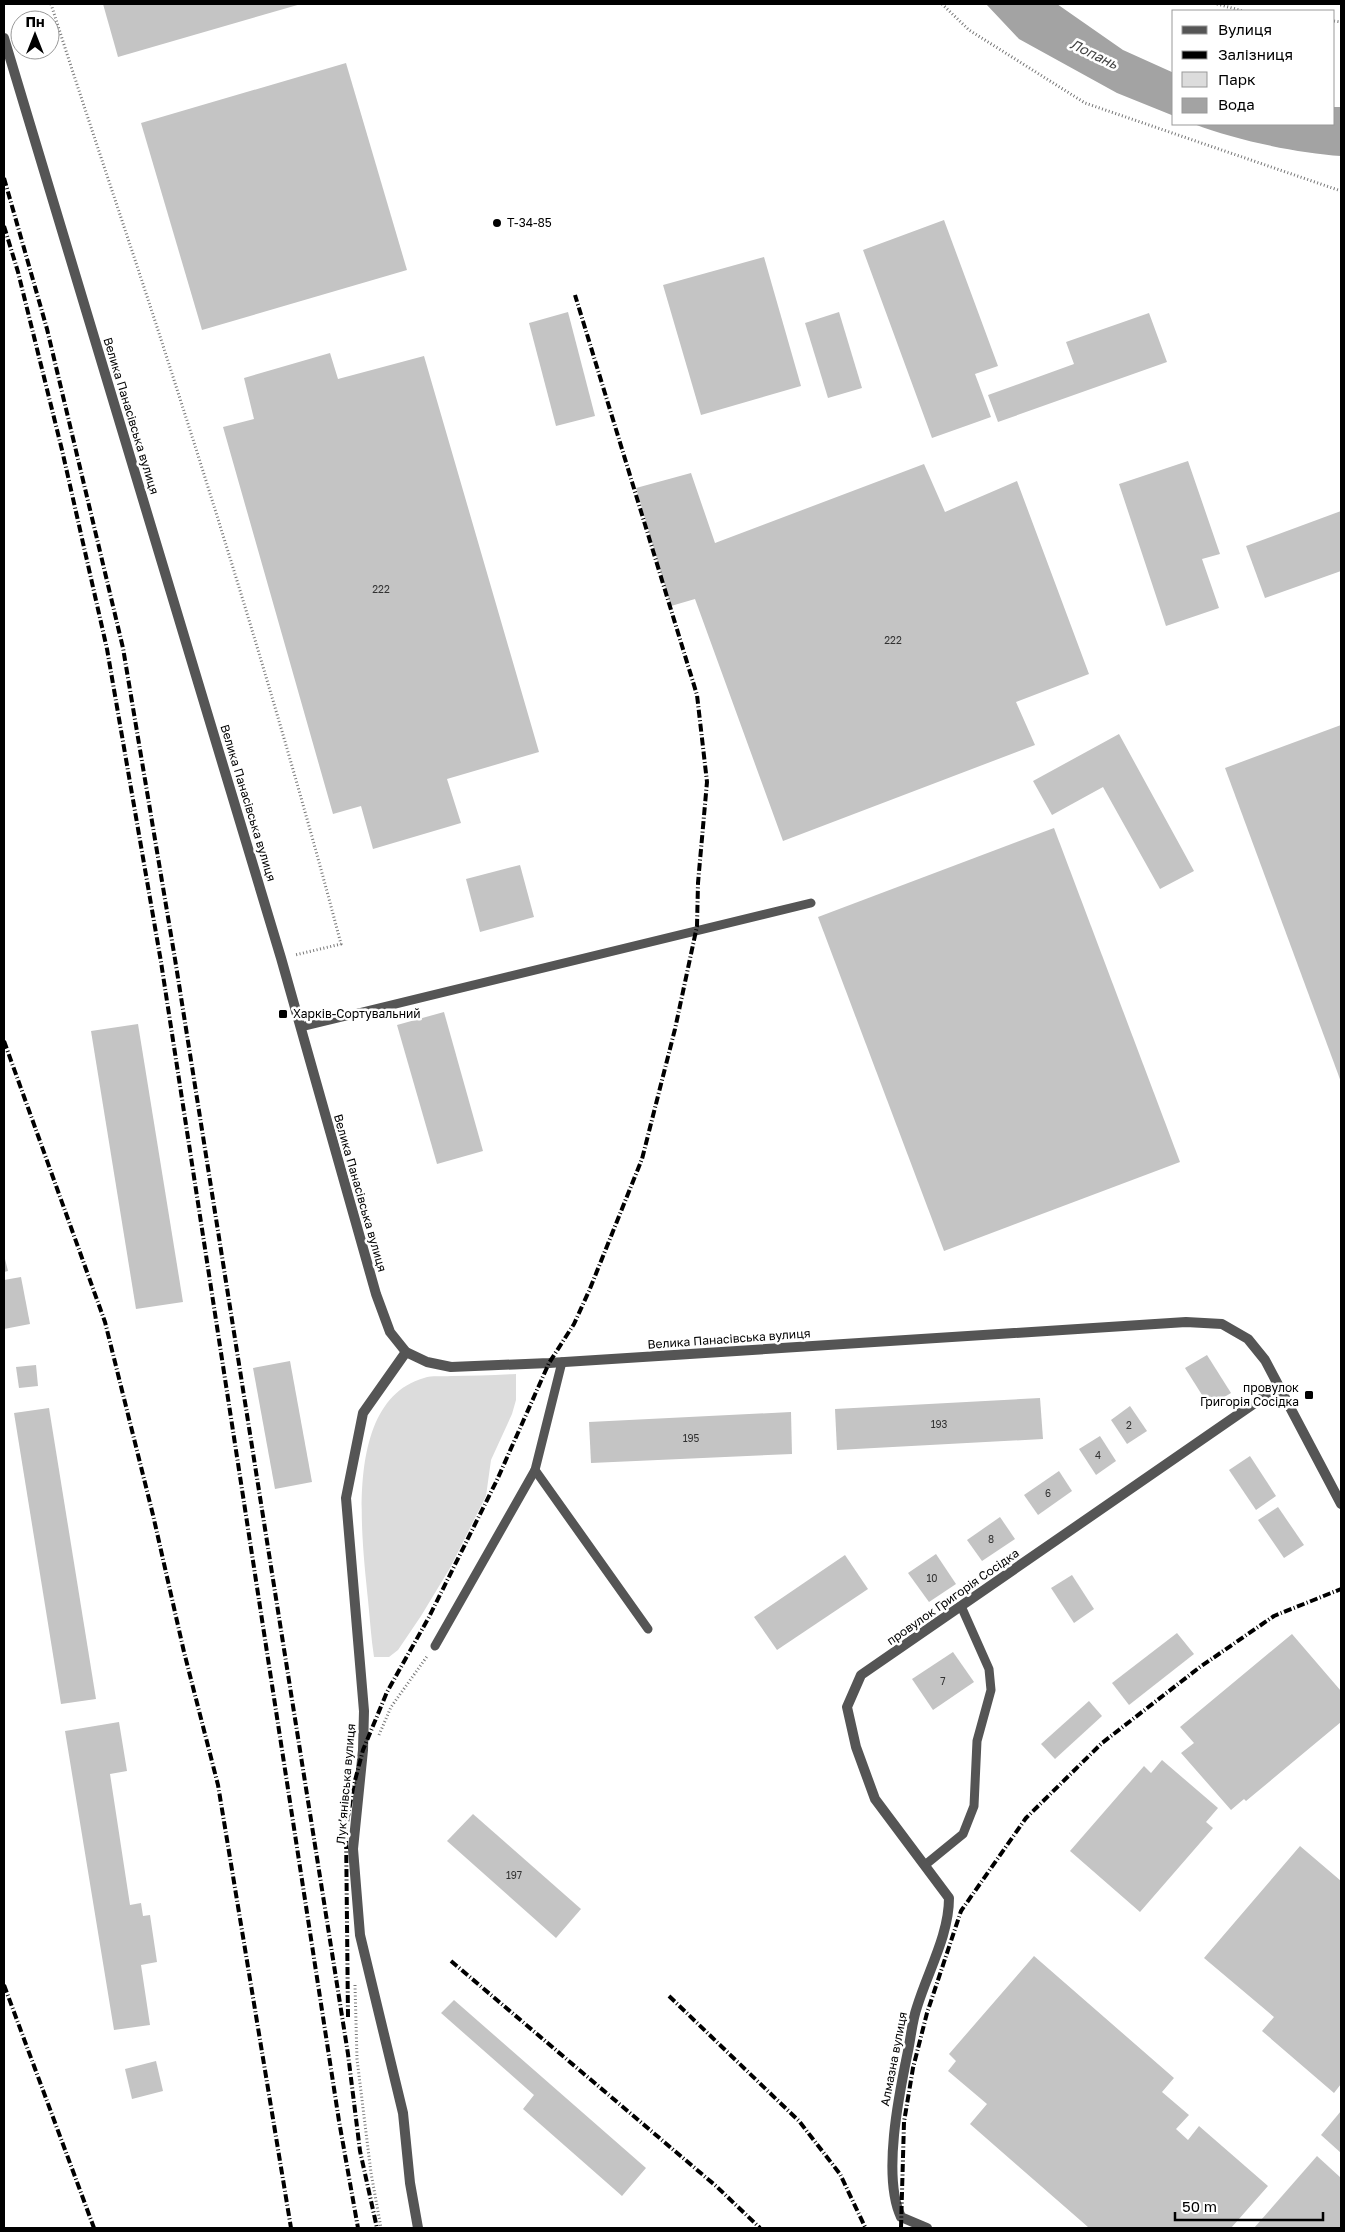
<svg xmlns="http://www.w3.org/2000/svg" width="1345" height="2232" font-family="'Golos Text',sans-serif">
  <style>
    .green { fill: #dcdcdc }
    .water { fill: #a3a3a3 }
    .building { fill: #c4c4c4 }
    .lines { fill: none; stroke-linecap: round; stroke-linejoin: round }
    .path { stroke: #777; stroke-width: 3; stroke-dasharray: 1 2.5; stroke-linecap: butt }
    .service { stroke: #555; stroke-width: 9 }
    .minor { stroke: #555; stroke-width: 10 }
    .tertiary { stroke: #555; stroke-width: 10 }
    .rail { stroke: #000; stroke-width: 4; stroke-dasharray: 8 2.5 1 2.5; stroke-linecap: butt }
    .poi-dot { fill: #000; stroke: #fff; stroke-width: 2 }
    .labels { text-anchor: middle; stroke-width: 5; stroke-linejoin: round; paint-order: stroke }
    .number-label { font-size: 10px; fill: #313131 }
    .poi-label { font-size: 12px; fill: #000; stroke: #fff; text-anchor: start }
    .street-label { font-size: 12px; fill: #000; stroke: #fff }
    .water-label { font-size: 14px; font-style: italic; fill: #444; stroke: #fff }
  </style>
  <rect width="100%" height="100%" fill="#fff"/>
  <path class="green" d="M516 1374V1400L512 1414 491 1460 486 1496 450 1568 421 1616 398 1650 389 1657H374C371 1638 370 1619 368 1600 362 1538 343 1401 424 1378 432 1375 443 1377 451 1376 473 1376 494 1375 516 1374Z"/>
  <g class="water">
    <path d="M986 4H1057L1123 50 1174 73V116L1117 93 1019 39Z"/>
    <path d="M1334 107H1341V156C1297 153 1235 140 1194 124H1334Z"/>
  </g>
  <g class="building">
    <path d="M103 4H301L118 57Z"/>
    <path d="M346 63 407 270 202 330 141 123Z"/>
    <path d="M944 220 998 366 975 374 991 417 932 438 863 250Z"/>
    <path d="M764 257 801 386 701 415 663 285Z"/>
    <path d="M568 312 595 416 556 426 529 323Z"/>
    <path d="M839 312 862 388 828 398 805 323Z"/>
    <path d="M1149 313 1167 362 998 422 988 395 1074 364 1066 342Z"/>
    <path d="M330 353 338 379 424 356 539 752 447 779 461 823 373 849 361 806 333 814 223 427 254 419 244 378Z"/>
    <path d="M1188 461 1220 554 1202 559 1219 608 1166 626 1119 484Z"/>
    <path d="M924 464 945 512 1017 481 1089 674 1016 702 1035 745 783 841 695 599 671 606 636 488 691 473 715 543Z"/>
    <path d="M1341 511V571L1265 598 1246 546Z"/>
    <path d="M1341 725V1082L1225 768Z"/>
    <path d="M1119 734 1194 871 1160 889 1103 787 1052 815 1033 781Z"/>
    <path d="M1054 828 1180 1162 944 1251 818 917Z"/>
    <path d="M520 865 534 917 480 932 466 879Z"/>
    <path d="M444 1012 483 1151 437 1164 397 1025Z"/>
    <path d="M138 1024 183 1302 136 1309 91 1031Z"/>
    <path d="M4 1255 8 1271 4 1272Z"/>
    <path d="M21 1277 30 1324 4 1329V1280Z"/>
    <path d="M1207 1355 1231 1393 1209 1406 1185 1368Z"/>
    <path d="M290 1361 312 1482 275 1489 253 1368Z"/>
    <path d="M36 1365 38 1386 19 1388 16 1367Z"/>
    <path d="M1040 1398 1043 1439 837 1450 835 1409Z"/>
    <path d="M1130 1406 1147 1431 1127 1444 1111 1420Z"/>
    <path d="M49 1408 96 1699 61 1704 14 1413Z"/>
    <path d="M791 1412 792 1454 591 1463 589 1422Z"/>
    <path d="M1100 1436 1116 1461 1096 1475 1079 1449Z"/>
    <path d="M1250 1456 1276 1496 1256 1510 1229 1470Z"/>
    <path d="M1059 1471 1072 1491 1038 1515 1024 1495Z"/>
    <path d="M1278 1507 1304 1545 1284 1558 1258 1520Z"/>
    <path d="M1000 1517 1015 1539 982 1561 967 1540Z"/>
    <path d="M936 1554 956 1584 929 1602 908 1573Z"/>
    <path d="M845 1555 868 1589 777 1650 754 1617Z"/>
    <path d="M1072 1575 1094 1609 1074 1623 1051 1588Z"/>
    <path d="M1177 1633 1194 1654 1129 1705 1112 1683Z"/>
    <path d="M1292 1634 1341 1691V1722L1246 1801 1244 1799 1231 1810 1181 1753 1194 1743 1180 1727Z"/>
    <path d="M953 1652 974 1682 933 1710 912 1679Z"/>
    <path d="M1089 1701 1102 1716 1055 1759 1041 1744Z"/>
    <path d="M119 1722 127 1771 110 1774 130 1905 141 1903 143 1916 150 1915 157 1962 141 1965 150 2025 114 2030 65 1731Z"/>
    <path d="M1162 1760 1218 1808 1206 1822 1213 1828 1140 1912 1070 1851 1144 1766 1151 1773Z"/>
    <path d="M473 1814 581 1909 556 1938 447 1841Z"/>
    <path d="M1300 1846 1341 1881V2084L1334 2093 1262 2031 1274 2017 1204 1958Z"/>
    <path d="M1034 1956 1174 2078 1162 2092 1189 2115 1176 2129 1188 2140 1199 2126 1268 2186 1231 2228H1087L1088 2227 970 2124 987 2104 948 2071 956 2061 949 2054Z"/>
    <path d="M454 2000 646 2168 622 2196 523 2109 534 2095 441 2013Z"/>
    <path d="M156 2061 163 2091 132 2099 125 2069Z"/>
    <path d="M1341 2111V2153L1321 2135Z"/>
    <path d="M1317 2156 1341 2178V2228H1254Z"/>
  </g>
  <g class="lines">
    <g class="path">
      <path d="M51 4C91 130 134 254 174 380 234 567 291 754 341 944L295 955"/>
      <path d="M942 4 969 30 1085 103 1341 191"/>
      <path d="M1217 4 1243 11"/>
      <path d="M1334 21 1341 22"/>
      <path d="M379 1735 391 1707 428 1655"/>
      <path d="M355 1985 357 2059 371 2173 381 2228"/>
    </g>
    <g class="service">
      <path d="M301 1027 811 903"/>
      <path d="M562 1362 535 1470 648 1629"/>
      <path d="M435 1646 535 1470"/>
      <path d="M925 1865 963 1834 974 1806 977 1741 991 1690 989 1669 961 1606"/>
    </g>
    <g class="minor">
      <path d="M406 1352 363 1413 346 1498 364 1711 363 1750 353 1849 360 1935 403 2113 410 2183 418 2228"/>
      <path d="M927 2228 901 2217C882 2177 899 2094 908 2051 911 2037 912 2021 917 2007 928 1971 949 1935 949 1898L875 1799 856 1747 847 1707 861 1675 1278 1387"/>
    </g>
    <path class="tertiary" d="M4 38 281 958 376 1294 390 1332 406 1352 427 1362 451 1367 549 1363 1186 1322 1222 1324 1248 1339 1265 1360 1341 1504"/>
    <g class="rail">
      <path d="M4 178 47 329 123 648 175 959 348 2054 360 2151 377 2228"/>
      <path d="M4 226 18 272 62 450 107 649 161 962 339 2121 358 2228"/>
      <path d="M4 1041 105 1322 153 1515 184 1652 218 1785 291 2228"/>
      <path d="M451 1961 716 2186 760 2228"/>
      <path d="M4 1985 94 2228"/>
      <path d="M669 1996 799 2121 840 2174 865 2227"/>
      <path d="M348 2017 346 1828 353 1788 363 1750 387 1692 429 1617 497 1480 549 1363 574 1324 589 1291 642 1159 675 1029 697 926 698 883 707 782 697 695 575 295"/>
      <path d="M901 2228 904 2122 913 2068 927 2013 961 1911 1026 1818 1102 1743 1200 1667 1274 1616 1341 1589"/>
    </g>
  </g>
  <g class="poi-dot">
    <circle cx="497" cy="223" r="5"/>
    <rect x="278" y="1009" width="10" height="10" rx="2.5"/>
    <rect x="1304" y="1390" width="10" height="10" rx="2.5"/>
  </g>
  <g class="labels">
    <g class="number-label">
      <text x="381" y="593">222</text>
      <text x="893" y="644">222</text>
      <text x="939" y="1428">193</text>
      <text x="1129" y="1429">2</text>
      <text x="691" y="1442">195</text>
      <text x="1098" y="1459">4</text>
      <text x="1048" y="1497">6</text>
      <text x="991" y="1543">8</text>
      <text x="932" y="1582">10</text>
      <text x="943" y="1685">7</text>
      <text x="514" y="1879">197</text>
    </g>
    <g class="poi-label">
      <text x="507" y="227">Т-34-85</text>
      <text x="293" y="1018">Харків-Сортувальний</text>
      <text x="1299" y="1392" text-anchor="end">провулок<tspan x="1299" dy="14">Григорія Сосідка</tspan></text>
    </g>
    <g class="street-label">
      <text transform="translate(131 416) rotate(73)" y="4">Велика Панасівська вулиця</text>
      <text transform="translate(248 803) rotate(73)" y="4">Велика Панасівська вулиця</text>
      <text transform="translate(360 1193) rotate(74)" y="4">Велика Панасівська вулиця</text>
      <text transform="translate(729 1339) rotate(-4)" y="4">Велика Панасівська вулиця</text>
      <text transform="translate(953 1597) rotate(-35)" y="4">провулок Григорія Сосідка</text>
      <text transform="translate(346 1784) rotate(-85)" y="4">Лук’янівська вулиця</text>
      <text transform="translate(894 2059) rotate(-79)" y="4">Алмазна вулиця</text>
    </g>
    <g class="water-label">
      <text transform="translate(1094 54) rotate(26)" y="5">Лопань</text>
    </g>
  </g>
  <rect width="1345" height="2232" fill="none" stroke="#000000" stroke-width="10"/>
  <rect x="1172" y="10" width="162" height="115" fill="#ffffff" stroke="#999999"/>
  <rect x="1182" y="26" width="25" height="8" fill="#555555" stroke="#999999"/>
  <text x="1218" y="35" font-size="15" fill="#000000">Вулиця</text>
  <rect x="1182" y="51" width="25" height="8" fill="#000000" stroke="#999999"/>
  <text x="1218" y="60" font-size="15" fill="#000000">Залізниця</text>
  <rect x="1182" y="72" width="25" height="15" fill="#dcdcdc" stroke="#999999"/>
  <text x="1218" y="85" font-size="15" fill="#000000">Парк</text>
  <rect x="1182" y="98" width="25" height="15" fill="#a3a3a3" stroke="#999999"/>
  <text x="1218" y="110" font-size="15" fill="#000000">Вода</text>
  <g transform="translate(35 35)"><circle r="24" fill="#ffffff" stroke="#999999"/>
  <path d="M0-4L9 19L0 12L-9 19Z" fill="#000000"/>
  <text y="-8" font-size="14" font-weight="bold" text-anchor="middle" fill="#000000">Пн</text>
  </g>
  <path d="M1175 2212v8h148v-8" fill="none" stroke="#000000" stroke-width="2.5"/>
  <text x="1182" y="2212" font-size="15" fill="#000000" stroke="#ffffff" stroke-width="4" paint-order="stroke">50 m</text>
</svg>
